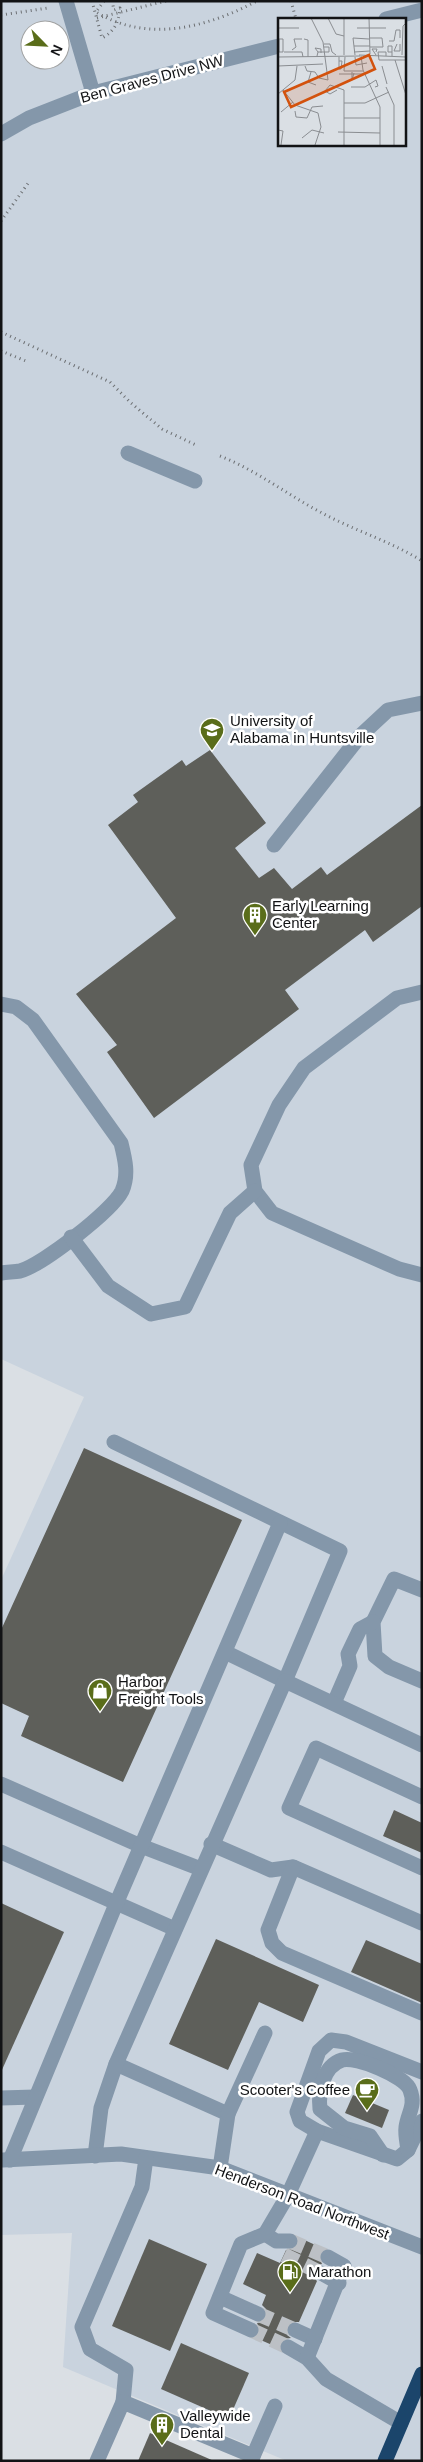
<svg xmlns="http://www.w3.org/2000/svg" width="423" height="2462" font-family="Helvetica,sans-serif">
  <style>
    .built { fill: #c9d3de; fill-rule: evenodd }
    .building { fill: #5e5f5a }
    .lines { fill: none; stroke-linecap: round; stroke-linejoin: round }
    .minor-tunnel { stroke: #bcc0c5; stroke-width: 15; stroke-dasharray: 15 8; stroke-linecap: butt }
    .path { stroke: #6c6f72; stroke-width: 3; stroke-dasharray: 1 4; stroke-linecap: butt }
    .minor { stroke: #8497aa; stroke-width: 15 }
    .highway { stroke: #1b456b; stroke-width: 15 }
    .labels { text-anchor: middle; stroke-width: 5; stroke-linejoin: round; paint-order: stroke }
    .street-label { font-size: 15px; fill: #121315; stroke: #fff }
    .poi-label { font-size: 15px; fill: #121315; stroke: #fff; text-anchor: start }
    .inset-road { fill: none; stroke: #8a8d91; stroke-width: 1 }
    .view { fill: #d3520d; fill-opacity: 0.15; stroke: #d3520d; stroke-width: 2.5 }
    .inset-edge { fill: none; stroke: #121315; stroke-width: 2.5 }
  </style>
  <rect width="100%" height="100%" fill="#dadfe4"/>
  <path class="built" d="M1 1H422V2461H287L63 2367 72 2233 1 2235V1580L84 1397 1 1359ZM279 19H404V144H279ZM30 30H60V60H30Z"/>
  <g class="building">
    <path d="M210 750 266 823 235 848 259 878 274 868 292 889 321 867 327 875 422 805V906L373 942 365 930 285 990 299 1009 154 1118 107 1052 117 1045 76 994 176 918 108 825 138 802 133 795 182 760 186 766Z"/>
    <path d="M84 1448 242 1520 123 1782 21 1736 29 1716 1 1703V1630Z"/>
    <path d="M394 1810 422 1823V1853L383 1836Z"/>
    <path d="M1 1903 64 1932 1 2072Z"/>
    <path d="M216 1939 319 1985 303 2022 259 2002 228 2070 169 2044Z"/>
    <path d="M366 1940 422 1964V2003L351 1972Z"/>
    <path d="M353 2095 389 2110 382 2128 345 2113Z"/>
    <path d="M298 2237 324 2249 319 2257 322 2264 317 2265 313 2269V2277L317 2281 299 2322H290L286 2327 287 2335 291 2338 283 2339 279 2348 256 2338 260 2330 257 2323 263 2322 267 2317 266 2309 262 2305 266 2295 243 2284 257 2253 280 2263 286 2250 294 2249 298 2246Z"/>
    <path d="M149 2239 207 2264 170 2351 112 2326Z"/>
    <path d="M181 2343 249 2373 229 2419 161 2389Z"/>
    <path d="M150 2433 214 2461H138Z"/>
  </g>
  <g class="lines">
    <g class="minor-tunnel">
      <path d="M290 2241 328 2257"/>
      <path d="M284 2255 321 2273"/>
      <path d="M258 2314 295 2330"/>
      <path d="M251 2330 288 2347"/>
    </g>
    <g class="path">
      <path d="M92 1 102 38C114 32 119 22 120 8L114 10 112 1"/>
      <path d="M104 1 96 12C147 43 206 28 257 1"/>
      <path d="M291 1 296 19"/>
      <path d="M1 15 48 8"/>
      <path d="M97 18 166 1"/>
      <path d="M1 221 29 182"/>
      <path d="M1 332 110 382 131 403 162 429 198 446"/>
      <path d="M1 351 26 361"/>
      <path d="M220 456C258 471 289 496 324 514 356 531 392 542 422 561"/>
    </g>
    <g class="minor">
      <path d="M66 1 93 93"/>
      <path d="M386 19 422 10"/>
      <path d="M1 134 29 118 93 93 279 46"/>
      <path d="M128 453 195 481"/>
      <path d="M274 845 360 736 388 710 422 703"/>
      <path d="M422 992 397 998 304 1068 279 1105 251 1165 255 1191 272 1213 399 1269 422 1275"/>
      <path d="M1 1004 16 1007 33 1020 121 1143C125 1159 129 1175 122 1191 112 1211 42 1265 20 1271 14 1272 7 1272 1 1273"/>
      <path d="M71 1237 108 1286 151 1314 185 1307 230 1213 255 1191"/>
      <path d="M114 1442 340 1551 285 1681 225 1652"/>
      <path d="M422 1590 394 1579 373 1622 375 1656 389 1667 422 1681"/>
      <path d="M334 1703 350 1666 348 1654 360 1629 373 1622"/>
      <path d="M1 1784 141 1846 201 1869"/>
      <path d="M422 1797 316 1748 289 1808 422 1868"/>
      <path d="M211 1844 271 1870 293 1867 422 1923"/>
      <path d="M1 1852 175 1929"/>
      <path d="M293 1867 268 1930 272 1943 282 1953 422 2013"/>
      <path d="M116 2064 228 2114 220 2168"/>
      <path d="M422 2072 346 2042 331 2040 319 2051 297 2112 300 2121 317 2131 397 2159 408 2150 422 2121"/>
      <path d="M1 2098 35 2097"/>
      <path d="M228 2114 265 2033"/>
      <path d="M383 2155 370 2136 344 2128 320 2109C318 2092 323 2066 342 2060 356 2056 405 2076 410 2090 416 2105 408 2113 406 2127 405 2134 407 2143 408 2150"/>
      <path d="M95 2156 101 2108 116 2064 285 1681 422 1745"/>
      <path d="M3 2160 121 2154 220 2168 422 2247"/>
      <path d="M10 2160 116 1904 280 1523"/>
      <path d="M265 2234 276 2241H290"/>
      <path d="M321 2273 339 2283"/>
      <path d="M220 2297 258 2314"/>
      <path d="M251 2330 213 2313 241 2244 265 2234 288 2195 317 2131"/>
      <path d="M295 2330 315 2339"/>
      <path d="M288 2347 307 2358 326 2379 401 2423"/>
      <path d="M307 2358 344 2266 328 2257"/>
      <path d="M123 2402 126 2370 90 2349 82 2327 142 2187 146 2158"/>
      <path d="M97 2461 123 2402 253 2456"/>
      <path d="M251 2461 275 2406"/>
    </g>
    <path class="highway" d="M385 2461 422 2374"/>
  </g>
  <defs>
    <symbol id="university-pin" viewBox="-11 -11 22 30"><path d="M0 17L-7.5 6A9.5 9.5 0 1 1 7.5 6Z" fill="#5a6d1a" stroke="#fff"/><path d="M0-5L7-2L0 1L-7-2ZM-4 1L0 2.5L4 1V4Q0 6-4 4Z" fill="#fff"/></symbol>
    <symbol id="building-pin" viewBox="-11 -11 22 30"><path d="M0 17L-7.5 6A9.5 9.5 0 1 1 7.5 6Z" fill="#5a6d1a" stroke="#fff"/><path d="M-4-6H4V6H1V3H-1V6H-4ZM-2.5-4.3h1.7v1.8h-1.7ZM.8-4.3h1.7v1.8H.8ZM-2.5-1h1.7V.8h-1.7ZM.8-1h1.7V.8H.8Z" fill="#fff"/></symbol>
    <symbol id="shop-pin" viewBox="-11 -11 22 30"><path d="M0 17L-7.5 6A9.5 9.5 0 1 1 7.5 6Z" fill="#5a6d1a" stroke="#fff"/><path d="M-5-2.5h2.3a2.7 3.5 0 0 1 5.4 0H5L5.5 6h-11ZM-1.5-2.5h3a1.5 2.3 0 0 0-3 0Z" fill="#fff"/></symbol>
    <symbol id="cafe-pin" viewBox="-11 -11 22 30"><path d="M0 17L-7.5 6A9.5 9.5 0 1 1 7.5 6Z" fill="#5a6d1a" stroke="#fff"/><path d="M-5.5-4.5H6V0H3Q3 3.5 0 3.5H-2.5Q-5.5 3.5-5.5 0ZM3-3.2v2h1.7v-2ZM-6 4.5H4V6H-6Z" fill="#fff"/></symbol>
    <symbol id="fuel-pin" viewBox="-11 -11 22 30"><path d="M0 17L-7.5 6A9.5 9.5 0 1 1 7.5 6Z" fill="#5a6d1a" stroke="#fff"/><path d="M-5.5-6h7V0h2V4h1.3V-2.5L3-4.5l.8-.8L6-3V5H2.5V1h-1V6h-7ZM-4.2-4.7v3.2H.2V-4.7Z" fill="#fff"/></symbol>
  </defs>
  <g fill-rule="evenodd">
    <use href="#university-pin" x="198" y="716" width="28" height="38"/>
    <use href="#building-pin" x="241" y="901" width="28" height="38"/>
    <use href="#shop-pin" x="86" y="1677" width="28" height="38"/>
    <use href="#cafe-pin" x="353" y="2076" width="28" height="38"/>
    <use href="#fuel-pin" x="276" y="2258" width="28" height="38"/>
    <use href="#building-pin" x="148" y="2411" width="28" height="38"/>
  </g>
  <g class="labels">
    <g class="street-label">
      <text transform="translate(152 79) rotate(-15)" y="5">Ben Graves Drive NW</text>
      <text transform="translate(302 2202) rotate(21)" y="5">Henderson Road Northwest</text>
    </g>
    <g class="poi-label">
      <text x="230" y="726">University of<tspan x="230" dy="17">Alabama in Huntsville</tspan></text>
      <text x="272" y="911">Early Learning<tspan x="272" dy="17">Center</tspan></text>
      <text x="118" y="1687">Harbor<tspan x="118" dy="17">Freight Tools</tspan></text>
      <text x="350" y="2095" text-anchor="end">Scooter's Coffee</text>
      <text x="308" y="2277">Marathon</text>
      <text x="180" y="2421">Valleywide<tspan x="180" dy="17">Dental</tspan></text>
    </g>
  </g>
  <g transform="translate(278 18)">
    <rect width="128" height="128" fill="#dadfe4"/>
    <path class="inset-road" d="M50 0 58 16 66 18M66 0V37M91 0 92 36M0 10H21M79 10H108M91 20H104L105 29H92M1 21H5V34H1ZM26 21 30 22V39M111 23H116L118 12H122V20M46 26H52L54 34 58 37M119 26 116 33H122V26M76 28H92M14 32 18 29 16 21H24M6 34H24L25 39M40 34 37 30 43 31V35M76 34 92 33M98 34 99 31H94L98 37M114 34H110V28H114V38M77 37 75 20 91 21M81 37 128 39M124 37 125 8 128 5M39 38 40 34H51V29H46M83 38 85 52 102 89V127M108 38V34H100L101 42H128M0 39 82 38M61 39V51H63L64 43H61M67 39 66 53H85M77 39 78 47 89 45M117 42 128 77M0 48 45 46M27 48 29 53 37 54 41 60 50 62 45 24 33 0M104 48 109 66M33 54 30 64 38 67M74 54V62L76 55M61 56H87M73 69H87L98 62 100 68 97 69M108 69 116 87V127M5 72 17 87 40 95 43 109 37 127M59 72 52 76 47 73 52 67 66 72V127M0 76 17 62 19 48M66 85H87L111 74M17 93 18 99 29 100 34 89 45 88M3 94 15 84M66 100H102M0 112 5 113 3 127M60 114 102 115M24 120 34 112 46 115"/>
    <path class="view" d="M91 37 97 51 13 89 6 74Z"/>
    <rect width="128" height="128" class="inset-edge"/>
  </g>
  <rect width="423" height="2462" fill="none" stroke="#121315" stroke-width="5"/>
  <g transform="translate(45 45) rotate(114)"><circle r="24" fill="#ffffff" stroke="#a0a1a1"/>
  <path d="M0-4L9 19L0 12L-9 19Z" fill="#5a6d1a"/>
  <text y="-8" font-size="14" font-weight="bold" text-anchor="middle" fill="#121315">N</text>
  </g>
</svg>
